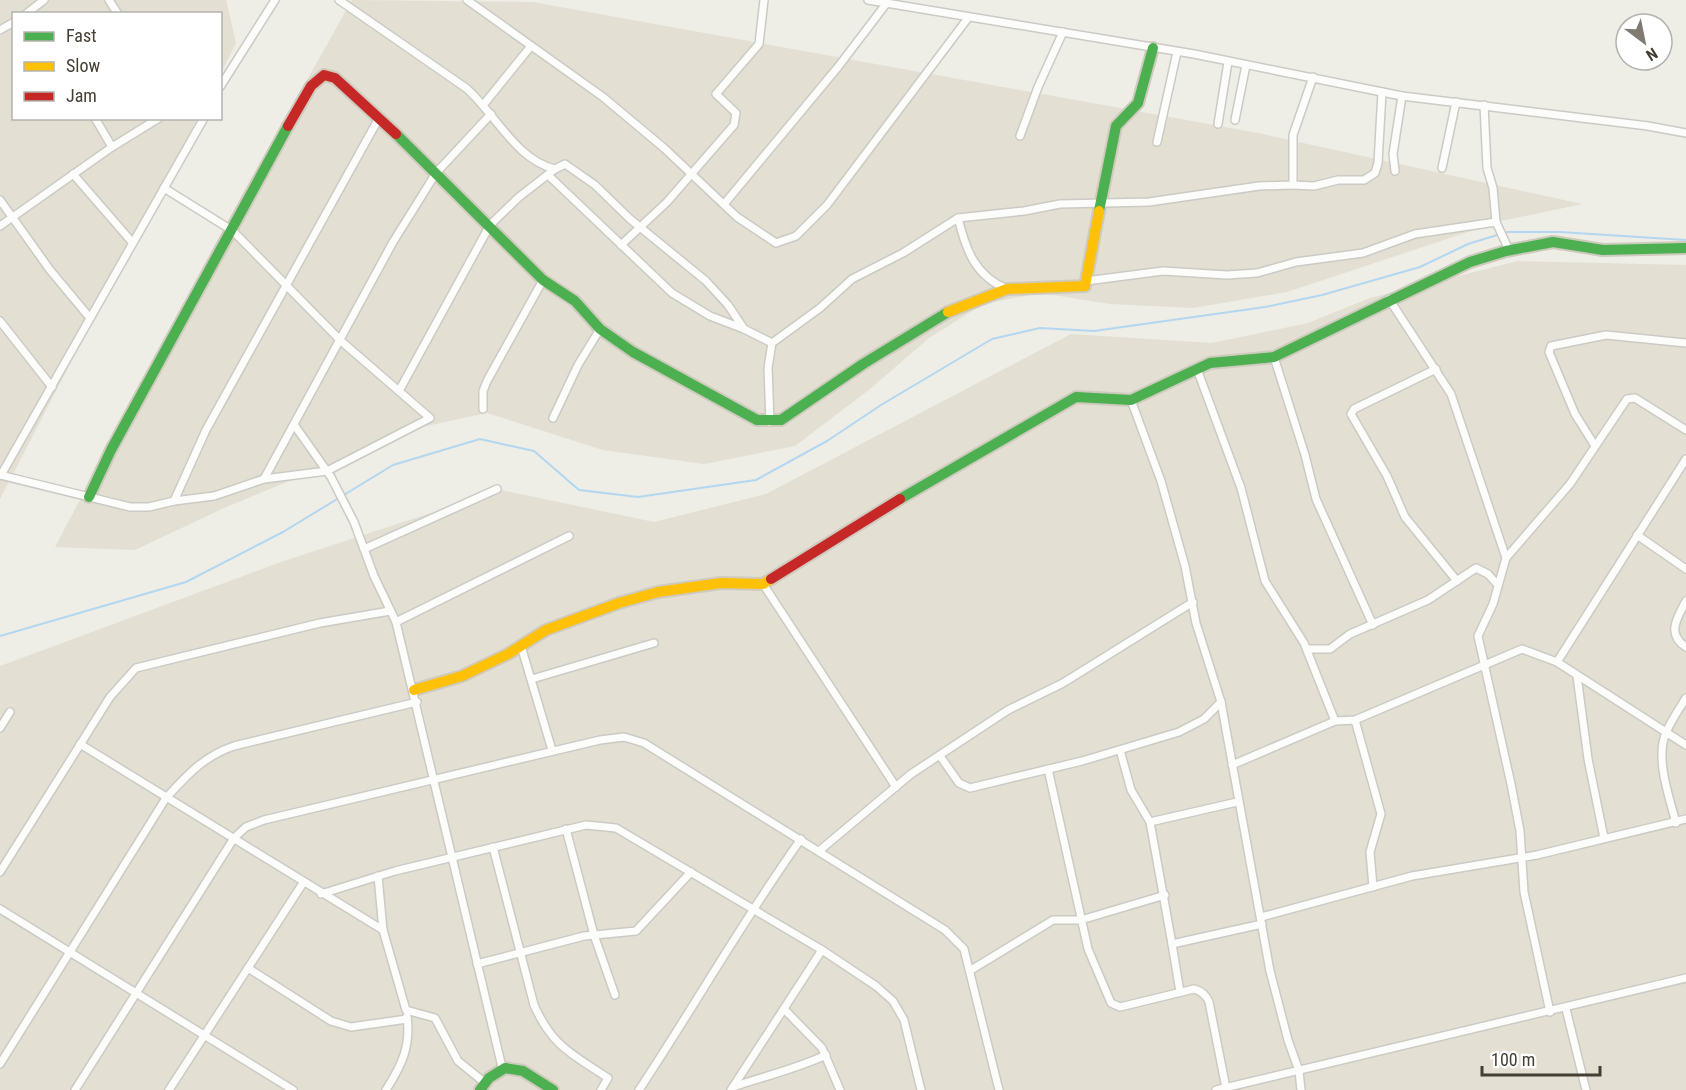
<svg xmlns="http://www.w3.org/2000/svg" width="1686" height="1090" font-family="'Roboto Condensed',sans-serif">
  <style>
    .residential { fill: #e3dfd3 }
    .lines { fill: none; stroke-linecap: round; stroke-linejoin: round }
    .stream { stroke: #b3d7f0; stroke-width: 2 }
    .street-casing { stroke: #cccac4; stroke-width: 10 }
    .fast-casing { stroke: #cecabd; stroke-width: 14 }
    .slow-casing { stroke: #cecabd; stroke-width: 14 }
    .jam-casing { stroke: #cecabd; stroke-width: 14 }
    .street { stroke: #fcfcfb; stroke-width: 7 }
    .fast { stroke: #4caf50; stroke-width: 10 }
    .slow { stroke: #ffc107; stroke-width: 10 }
    .jam { stroke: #c62828; stroke-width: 10 }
  </style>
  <rect width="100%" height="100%" fill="#eeede6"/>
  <g class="residential">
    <path d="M0 0H226L236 43 221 73 220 14H14V118L197 119 0 499Z"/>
    <path d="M352 0 533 2 1258 133 1582 204 1501 221 1287 292 1193 308 1110 304 1041 293 983 304 929 338 870 389 795 446 704 464 603 450 487 413 417 428 224 508 135 550 55 547 224 228Z"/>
    <path d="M1518 261 1686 265V1090H0V666L278 563 501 490 654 522 766 494 1071 334 1212 343 1308 323 1370 298Z"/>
  </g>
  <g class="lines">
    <path class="stream" d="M0 636 186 582 283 532 393 465 480 439 534 451 579 490 638 497 756 480 827 441 881 405 992 339 1040 328 1094 331 1265 307 1322 295 1420 267 1468 244 1507 232H1560L1686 240"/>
    <defs>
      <g id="street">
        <path d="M109 0 118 14"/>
        <path d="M339 0 466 88C495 113 516 160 555 169"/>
        <path d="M467 0 603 97 664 148 737 217 776 243 796 236 827 205 968 18"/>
        <path d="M868 0 1194 54 1402 96 1648 126 1686 133"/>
        <path d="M26 14 44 0"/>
        <path d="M0 30 14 22"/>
        <path d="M1313 77 1293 135V185L1314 186 1338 180H1364L1375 173 1378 163 1382 92"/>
        <path d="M220 87 275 0"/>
        <path d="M484 104 531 46"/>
        <path d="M1484 105 1487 168 1493 188 1496 222 1509 250"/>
        <path d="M95 118 112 147"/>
        <path d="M1235 120 1246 65"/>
        <path d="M1218 124 1228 62"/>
        <path d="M1020 136 1038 87 1063 32"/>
        <path d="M1157 142 1177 52"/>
        <path d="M1442 168 1456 102"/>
        <path d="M1395 171 1393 154 1402 96"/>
        <path d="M73 174 132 242"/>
        <path d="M548 175 672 293 710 316 744 329 772 343"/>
        <path d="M164 188 233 231 341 341 430 418 327 471 264 479"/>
        <path d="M0 200 50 270 90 318"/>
        <path d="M725 203 838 67 886 4"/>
        <path d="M958 218C966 250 975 276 1007 289"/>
        <path d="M0 226 112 147 159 118"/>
        <path d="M621 245 667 202 734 125 736 113 716 94 759 44 764 0"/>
        <path d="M1086 281 1163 271 1227 275 1257 273 1296 262 1363 253 1415 234 1496 222"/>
        <path d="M1389 299 1451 394 1506 558"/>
        <path d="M0 321 52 387"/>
        <path d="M1274 357 1305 455 1316 499 1373 625"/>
        <path d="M1197 369 1241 488 1265 581 1304 643 1335 721"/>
        <path d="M1436 369 1354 409 1351 414 1387 476 1405 517 1457 581"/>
        <path d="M399 391 490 225 519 197 555 169 565 164 595 185 630 219 706 281 728 305 744 329"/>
        <path d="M1131 400 1161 481 1185 566 1196 623 1221 702 1270 971 1288 1040 1299 1071 1301 1090"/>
        <path d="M483 409V391L487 381 543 280"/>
        <path d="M553 418 578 365 600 329"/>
        <path d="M770 422 768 368 772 343 820 308 852 279 903 253 958 218 1024 211 1060 204 1149 202 1259 186 1293 185"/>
        <path d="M295 426 331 477 354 522 374 576 396 622 502 1067"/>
        <path d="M1595 446 1575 414 1549 352 1551 346 1606 335 1686 343"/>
        <path d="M1686 459 1557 662 1686 745"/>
        <path d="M0 475 130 507H149L174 501 206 430 379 118"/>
        <path d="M1 475 204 118"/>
        <path d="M174 501 214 496 264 479 393 242 436 173 491 114"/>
        <path d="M1637 535 1686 569"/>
        <path d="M364 549 497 489"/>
        <path d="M763 584 896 787"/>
        <path d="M1686 601C1677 618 1666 634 1686 647"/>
        <path d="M396 622 569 536"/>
        <path d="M521 646 552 750"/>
        <path d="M1307 649H1330L1350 634 1428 600 1476 568 1488 574 1497 584"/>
        <path d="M1577 676 1588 759 1604 838"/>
        <path d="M532 679 654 643"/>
        <path d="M1355 720 1381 814 1370 852 1373 887"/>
        <path d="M0 728 10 712"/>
        <path d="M80 744 383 930"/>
        <path d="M1120 750 1131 790 1150 822 1172 944 1262 924"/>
        <path d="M940 756 959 783 970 788 1082 761 1179 732 1204 719 1221 702"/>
        <path d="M1232 765 1335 721 1355 720 1522 649 1557 662"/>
        <path d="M1048 769 1088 949 1111 1003 1120 1007 1194 989C1202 991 1206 995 1209 1002L1226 1088"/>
        <path d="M1150 822 1237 802"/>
        <path d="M1676 823C1669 796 1656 761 1665 735 1670 722 1679 709 1686 698"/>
        <path d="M566 829 594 935 615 995"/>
        <path d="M493 847 534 1005C552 1046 572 1054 608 1078L601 1090"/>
        <path d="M819 851 911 774 1008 710 1063 683 1193 602"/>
        <path d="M0 872 110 697 136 668 320 623 390 611"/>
        <path d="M378 876 383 930 406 1010 435 1018 458 1061 484 1082"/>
        <path d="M321 894 395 871 586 825 616 828 822 950 876 986 893 1001 904 1020 921 1090"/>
        <path d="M0 909 293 1090"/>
        <path d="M1261 917 1412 876 1537 855 1686 819"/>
        <path d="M1172 944 1180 992"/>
        <path d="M477 964 584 936 636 931 691 872"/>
        <path d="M248 968 331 1021 351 1027 407 1019"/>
        <path d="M971 970 1053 920H1081L1165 895"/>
        <path d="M784 1009 822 1048 840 1090"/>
        <path d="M1566 1009 1586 1090"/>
        <path d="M1550 1012 1524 892 1520 831 1511 784 1478 636 1493 604 1506 558 1570 484 1627 399 1635 398 1686 430"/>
        <path d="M0 1064 166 798C187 775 204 756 234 746L417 702"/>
        <path d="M733 1087C765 1076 796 1069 826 1055"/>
        <path d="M75 1090 234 838 246 827 264 820 600 740 624 737 644 743 945 930 964 949 999 1090"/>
        <path d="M169 1090 303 883"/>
        <path d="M386 1090C402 1065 411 1046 407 1016"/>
        <path d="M639 1090C694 1007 743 920 801 839"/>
        <path d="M731 1090 822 950"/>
        <path d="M1216 1090 1686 978"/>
      </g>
      <g id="fast">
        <path d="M396 134 543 280 575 301 600 329 633 352 757 420H781L863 364 948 312"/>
        <path d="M1099 211 1116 126 1138 103 1153 48"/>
        <path d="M89 497 111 450 288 126"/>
        <path d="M900 499 1076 397 1131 400 1210 363 1274 357 1470 262 1506 251 1553 242 1603 250 1686 248"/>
        <path d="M480 1090 489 1078 505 1068 523 1071 553 1090"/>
      </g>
      <g id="slow">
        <path d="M948 312 1007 289 1085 286 1099 211"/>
        <path d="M414 690 462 676 508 654 546 630 619 603 658 592 721 583 763 584 771 579"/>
      </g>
      <g id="jam">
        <path d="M288 126 311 86 324 75 335 78 396 134"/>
        <path d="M771 579 900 499"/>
      </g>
    </defs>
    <use href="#street" class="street-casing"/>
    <use href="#fast" class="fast-casing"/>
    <use href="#slow" class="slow-casing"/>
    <use href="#jam" class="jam-casing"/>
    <use href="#street" class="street"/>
    <use href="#fast" class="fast"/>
    <use href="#slow" class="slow"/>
    <use href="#jam" class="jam"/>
  </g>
  <rect x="12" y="12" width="210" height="108" fill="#ffffff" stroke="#b4b2ad" stroke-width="1.5"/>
  <rect x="24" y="32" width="30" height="9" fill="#4caf50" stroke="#b4b2ad" stroke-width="1.5"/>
  <text x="66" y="42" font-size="18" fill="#443e33">Fast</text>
  <rect x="24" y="62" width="30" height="9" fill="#ffc107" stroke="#b4b2ad" stroke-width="1.5"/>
  <text x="66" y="72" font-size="18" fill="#443e33">Slow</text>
  <rect x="24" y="92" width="30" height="9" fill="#c62828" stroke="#b4b2ad" stroke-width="1.5"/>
  <text x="66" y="102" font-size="18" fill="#443e33">Jam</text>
  <g transform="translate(1644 42) rotate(148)"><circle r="28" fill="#ffffff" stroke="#b4b2ad" stroke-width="1.5"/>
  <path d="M0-4.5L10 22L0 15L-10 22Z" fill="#807b72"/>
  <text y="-9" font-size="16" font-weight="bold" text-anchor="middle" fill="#443e33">N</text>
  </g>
  <path d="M1482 1066v9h118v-9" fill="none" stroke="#443e33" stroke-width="3"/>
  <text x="1491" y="1066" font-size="18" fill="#443e33" stroke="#ffffff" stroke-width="4.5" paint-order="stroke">100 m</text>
</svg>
